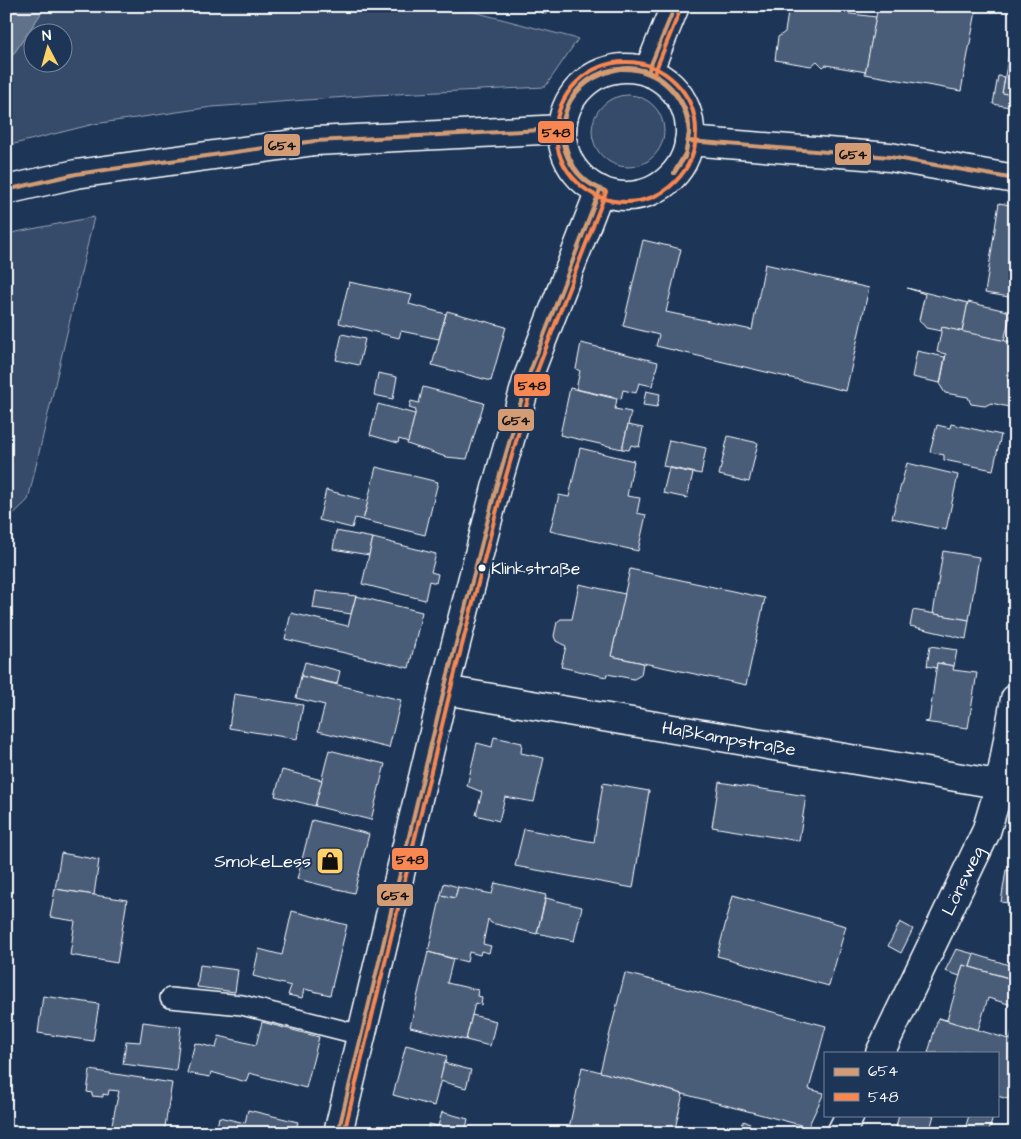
<svg xmlns="http://www.w3.org/2000/svg" width="1021" height="1139" font-family="'Architects Daughter',sans-serif">
  <style>
    .green { fill: #364b69; stroke: #9aa5b4; fill-rule: evenodd }
    .water { fill: #617289; stroke: #a0aab8 }
    .building { fill: #4a5d79; stroke: #fff }
    .lines { fill: none; stroke-linecap: round; stroke-linejoin: round }
    .service-casing { stroke: #fff; stroke-width: 22 }
    .minor-casing { stroke: #fff; stroke-width: 31 }
    .tertiary-casing { stroke: #fff; stroke-width: 31 }
    .secondary-casing { stroke: #fff; stroke-width: 31 }
    .service { stroke: #1d3557; stroke-width: 19 }
    .minor { stroke: #1d3557; stroke-width: 28 }
    .tertiary { stroke: #1d3557; stroke-width: 28 }
    .secondary { stroke: #1d3557; stroke-width: 28 }
    .bus-1-casing { stroke: #1d3557; stroke-width: 8 }
    .bus-2-casing { stroke: #1d3557; stroke-width: 8 }
    .bus-1 { stroke: #d39c74; stroke-width: 4 }
    .bus-2 { stroke: #f88751; stroke-width: 4 }
    .bus-dot { fill: #fff; stroke: #1d3557; stroke-width: 2 }
    .labels { text-anchor: middle; stroke-width: 4; stroke-linejoin: round; paint-order: stroke }
    .bus-label { font-size: 17px; fill: #fff; stroke: #1d3557; text-anchor: start }
    .street-label { font-size: 18px; fill: #fff; stroke: #1d3557 }
    .poi-label { font-size: 18px; fill: #fff; stroke: #1d3557; text-anchor: end }
    .line-badge { stroke: #1d3557; stroke-width: 2 }
    .pale-badge-label { font-size: 14px; text-anchor: middle; font-weight: bold; fill: #111 }
  </style>
  <rect width="100%" height="100%" fill="#1d3557"/>
  <filter id="ink" filterUnits="userSpaceOnUse"><feTurbulence type="fractalNoise" baseFrequency=".02" numOctaves="2"/><feDisplacementMap in="SourceGraphic" scale="10" xChannelSelector="R" yChannelSelector="G"/><feConvolveMatrix kernelMatrix="1 2 1 2 8 2 1 2 1" color-interpolation-filters="sRGB"/></filter>
  <g filter="url(#ink)">
    <g class="green">
      <path d="M46 6H451L578 39 545 87 374 95 212 107 94 124 6 146V65ZM32 32H62V62H32Z"/>
      <circle cx="628" cy="131" r="36"/>
      <path d="M94 217 28 500 6 521V234Z"/>
    </g>
    <path class="water" d="M6 6H46L6 65Z"/>
    <g class="building">
      <path d="M526 6H549L546 14Z"/>
      <path d="M789 6 876 17 866 72 826 65 823 67 817 61 811 66 775 60 778 37 785 32Z"/>
      <path d="M805 6H853L852 13Z"/>
      <path d="M878 6H977L961 91 865 74Z"/>
      <path d="M1013 31H1015V95L1002 93Z"/>
      <path d="M998 76 1005 77 1002 93 1015 95V108L993 104Z"/>
      <path d="M999 203 1015 206V298L985 293Z"/>
      <path d="M643 240 681 249 666 312 752 330 765 264 869 288 846 391 656 346 659 335 623 326Z"/>
      <path d="M349 282 412 295 409 304 446 314 439 339 401 331 399 338 339 323Z"/>
      <path d="M907 288 968 303 962 332 942 327 941 331 926 328 919 320 925 294Z"/>
      <path d="M968 302 1011 312 1004 341 962 332Z"/>
      <path d="M447 311 506 327 491 381 432 365Z"/>
      <path d="M942 327 1015 343V366L1011 368 1008 381 1013 388 1009 407 991 403 985 406 971 404 968 397 945 393 940 385 946 354 937 352Z"/>
      <path d="M342 334 365 339 359 365 336 360Z"/>
      <path d="M581 343 658 362 652 386 639 383 636 393 623 390 621 399 576 389 580 371 576 369Z"/>
      <path d="M917 351 945 357 940 383 912 377Z"/>
      <path d="M378 373 397 377 393 399 374 395Z"/>
      <path d="M423 387 484 403 467 459 446 457 407 444 416 410 409 408 411 401 419 403Z"/>
      <path d="M570 388 617 399 615 409 631 412 622 449 560 435Z"/>
      <path d="M646 391 660 394 657 407 643 405Z"/>
      <path d="M378 404 415 414 408 442 399 439 398 443 370 435Z"/>
      <path d="M951 424 1001 435 993 470 944 460V455L930 452 937 425 950 428Z"/>
      <path d="M628 425 643 428 639 447 631 445 629 450 622 449Z"/>
      <path d="M728 436 758 443 749 482 719 475Z"/>
      <path d="M669 440 706 448 701 474 663 466Z"/>
      <path d="M580 448 634 461 627 496 640 498 637 513 646 515 638 551 550 531 559 495 569 497Z"/>
      <path d="M907 463 958 475 946 530 892 518Z"/>
      <path d="M376 467 438 482 425 535 363 520Z"/>
      <path d="M669 468 693 473 687 498 663 493Z"/>
      <path d="M326 490 368 501 363 520 355 518 352 528 319 520Z"/>
      <path d="M336 531 373 538 369 555 333 549Z"/>
      <path d="M373 538 436 554 431 572 438 574 436 583 429 581 425 600 362 584Z"/>
      <path d="M943 551 979 557 969 620 933 614Z"/>
      <path d="M630 569 765 598 746 685 611 656Z"/>
      <path d="M579 584 625 594 611 656 643 663 641 675 634 679 607 674 606 677 561 667 566 646 556 641 554 636 557 622 561 619H572Z"/>
      <path d="M316 591 356 596 351 614 313 608Z"/>
      <path d="M356 596 422 612 409 668 285 639 291 613 348 626Z"/>
      <path d="M913 610 969 620 966 639 910 626Z"/>
      <path d="M930 646 957 650 954 666 937 663V668L927 666Z"/>
      <path d="M305 662 340 671 337 684 301 676Z"/>
      <path d="M937 663 954 666 953 670 977 673 968 728 924 722 929 721Z"/>
      <path d="M301 676 401 700 389 748 318 731 325 705 296 698Z"/>
      <path d="M234 694 303 705 297 739 229 728Z"/>
      <path d="M494 737 522 743 521 753 544 758 534 802 505 797 499 821 476 815 482 792 467 786 477 743 492 747Z"/>
      <path d="M329 750 385 764 371 820 315 806Z"/>
      <path d="M282 770 322 780 315 806 275 796Z"/>
      <path d="M719 782 806 796 799 841 712 827Z"/>
      <path d="M603 783 649 791 633 888 515 866 524 829 594 842Z"/>
      <path d="M312 820 369 834 354 893 297 879Z"/>
      <path d="M61 853 99 860 94 895 55 889Z"/>
      <path d="M1006 870 1015 871V904L1001 902Z"/>
      <path d="M444 883 458 887 455 898 441 895Z"/>
      <path d="M495 883 546 895 537 934 491 923 488 919 483 944 491 946 489 953 481 951 480 955 469 952 467 962 428 952 441 895 455 898 458 887 492 894Z"/>
      <path d="M55 889 127 900 117 963 70 955 75 921 50 917Z"/>
      <path d="M733 895 846 926 829 986 717 956Z"/>
      <path d="M546 898 582 907 574 941 537 933Z"/>
      <path d="M292 911 347 925 330 995 304 989 302 998 288 995 291 986 253 976 259 949 282 955Z"/>
      <path d="M900 922 913 929 901 953 888 946Z"/>
      <path d="M956 949 974 954 970 967 963 965 960 976 945 971Z"/>
      <path d="M428 952 453 959 447 983 478 990 477 996 482 997 481 1005 475 1003 466 1040 410 1027Z"/>
      <path d="M974 954 1012 966 1009 978 970 967Z"/>
      <path d="M200 965 238 970 235 992 197 987Z"/>
      <path d="M963 965 1015 980V1006L988 998 978 1030 938 1018 947 1020Z"/>
      <path d="M625 973 826 1026 809 1089 824 1093 808 1127 600 1072Z"/>
      <path d="M43 996 99 1004 93 1041 38 1033Z"/>
      <path d="M472 1015 496 1021 490 1046 466 1040Z"/>
      <path d="M938 1018 1015 1041V1076L1008 1099 997 1096V1053L963 1051 962 1053H928Z"/>
      <path d="M143 1022 181 1027 176 1071 123 1064 126 1041 140 1042Z"/>
      <path d="M262 1022 319 1037 306 1088 249 1073 246 1082 211 1072 210 1077 187 1073 195 1043 216 1048 219 1036 256 1045Z"/>
      <path d="M1015 1023V1041L1010 1040Z"/>
      <path d="M406 1045 447 1056 434 1106 393 1095Z"/>
      <path d="M444 1063 471 1070 466 1088 440 1081Z"/>
      <path d="M582 1067 683 1094 674 1133H568Z"/>
      <path d="M90 1070 172 1083 164 1133H110L119 1091 109 1090 108 1095 103 1094V1097L92 1096V1093L87 1092Z"/>
      <path d="M248 1110 298 1122 295 1133H216L219 1117 245 1123Z"/>
      <path d="M442 1112 468 1119 465 1133 456 1130 455 1133H427L429 1124 438 1126Z"/>
      <path d="M899 1115H934L929 1133H913L896 1127Z"/>
      <path d="M969 1115H994L988 1133H964Z"/>
      <path d="M744 1121 766 1132V1133H738Z"/>
    </g>
    <g class="lines">
      <defs>
        <path id="service" d="M170 998 242 1005 361 1035"/>
        <g id="minor">
          <path id="s1" d="M444 690 1015 787"/>
          <path id="s2" d="M880 1053 986 832 1000 785 1015 699"/>
          <path d="M841 1133 850 1115"/>
        </g>
        <path id="tertiary" d="M648 72 675 6"/>
        <g id="secondary">
          <circle cx="626" cy="132" r="64"/>
          <path d="M689 141 890 157 1015 179"/>
          <path d="M6 190 76 174 315 141 562 129"/>
          <path d="M338 1133 444 690 496 488 528 377 600 190"/>
        </g>
      </defs>
      <use href="#service" class="service-casing"/>
      <use href="#minor" class="minor-casing"/>
      <use href="#tertiary" class="tertiary-casing"/>
      <use href="#secondary" class="secondary-casing"/>
      <use href="#service" class="service"/>
      <use href="#minor" class="minor"/>
      <use href="#tertiary" class="tertiary"/>
      <use href="#secondary" class="secondary"/>
      <defs>
        <g id="bus-1">
          <path d="M619 69C654 61 692 98 689 133"/>
          <path d="M619 69C658 67 686 95 689 133"/>
          <path d="M648 72 675 6"/>
          <path d="M567 108C559 132 566 165 587 181 592 185 599 188 605 191"/>
          <path d="M567 108C553 141 570 180 605 191"/>
          <path d="M567 108C575 86 596 70 619 69"/>
          <path d="M567 108C576 86 597 74 619 69"/>
          <path d="M689 141 890 157 1015 179"/>
          <path d="M674 173 685 157 689 133"/>
          <path d="M674 173 686 152 689 133"/>
          <path d="M6 190 76 174 315 141 562 129"/>
          <path d="M338 1133 444 690 496 488 528 377 600 190"/>
        </g>
        <g id="bus-2">
          <circle cx="626" cy="132" r="70"/>
          <path d="M654 74 681 8"/>
          <path d="M344 1133 450 692 502 490 534 379 606 192"/>
        </g>
      </defs>
      <use href="#bus-1" class="bus-1-casing"/>
      <use href="#bus-2" class="bus-2-casing"/>
      <use href="#bus-1" class="bus-1"/>
      <use href="#bus-2" class="bus-2"/>
    </g>
  </g>
  <defs>
    <symbol id="shop-square" viewBox="-11 -11 22 22"><rect x="-9" y="-9" width="18" height="18" rx="4" fill="#ffd166" stroke="#1d3557"/><path d="M-5-2.5h2.3a2.7 3.5 0 0 1 5.4 0H5L5.5 6h-11ZM-1.5-2.5h3a1.5 2.3 0 0 0-3 0Z" fill="#111"/></symbol>
  </defs>
  <g fill-rule="evenodd">
    <use href="#shop-square" x="314" y="845" width="32" height="32"/>
  </g>
  <circle class="bus-dot" cx="482" cy="568" r="4.5"/>
  <g class="labels">
    <g class="bus-label">
      <text x="491" y="574">Klinkstraße</text>
    </g>
    <g class="street-label">
      <text dy="6" stroke="none"><textPath href="#s1" startOffset="289">Haßkampstraße</textPath></text>
      <text dy="6" stroke="none"><textPath href="#s2" startOffset="191">Lönsweg</textPath></text>
    </g>
    <g class="poi-label">
      <text x="311" y="867">SmokeLess</text>
    </g>
  </g>
  <g class="line-badge">
    <rect x="537" y="120" width="38" height="24" rx="5" fill="#f88751"/>
    <rect x="263" y="133" width="38" height="24" rx="5" fill="#d39c74"/>
    <rect x="834" y="142" width="38" height="24" rx="5" fill="#d39c74"/>
    <rect x="513" y="373" width="38" height="24" rx="5" fill="#f88751"/>
    <rect x="497" y="408" width="38" height="24" rx="5" fill="#d39c74"/>
    <rect x="391" y="847" width="38" height="24" rx="5" fill="#f88751"/>
    <rect x="376" y="883" width="38" height="24" rx="5" fill="#d39c74"/>
  </g>
  <g class="pale-badge-label">
    <text x="556" y="137">548</text>
    <text x="282" y="150">654</text>
    <text x="853" y="159">654</text>
    <text x="532" y="390">548</text>
    <text x="516" y="425">654</text>
    <text x="410" y="864">548</text>
    <text x="395" y="900">654</text>
  </g>
  <rect width="1021" height="1139" fill="none" stroke="#1d3557" stroke-width="25"/>
  <rect x="12" y="12" width="996" height="1114" fill="none" stroke="#fff" stroke-width="2" filter="url(#ink)"/>
  <rect x="824" y="1052" width="175" height="65" fill="#1d3557" stroke="#77869a"/>
  <rect x="834" y="1068" width="25" height="8" fill="#d39c74" stroke="#77869a"/>
  <text x="868" y="1076" font-size="15" fill="#ffffff">654</text>
  <rect x="834" y="1093" width="25" height="8" fill="#f88751" stroke="#77869a"/>
  <text x="868" y="1102" font-size="15" fill="#ffffff">548</text>
  <g transform="translate(48 48) rotate(354)"><circle r="24" fill="#1d3557" stroke="#77869a"/>
  <path d="M0-4L9 19L0 12L-9 19Z" fill="#ffd166"/>
  <text y="-8" font-size="14" font-weight="bold" text-anchor="middle" fill="#ffffff">N</text>
  </g>
</svg>
